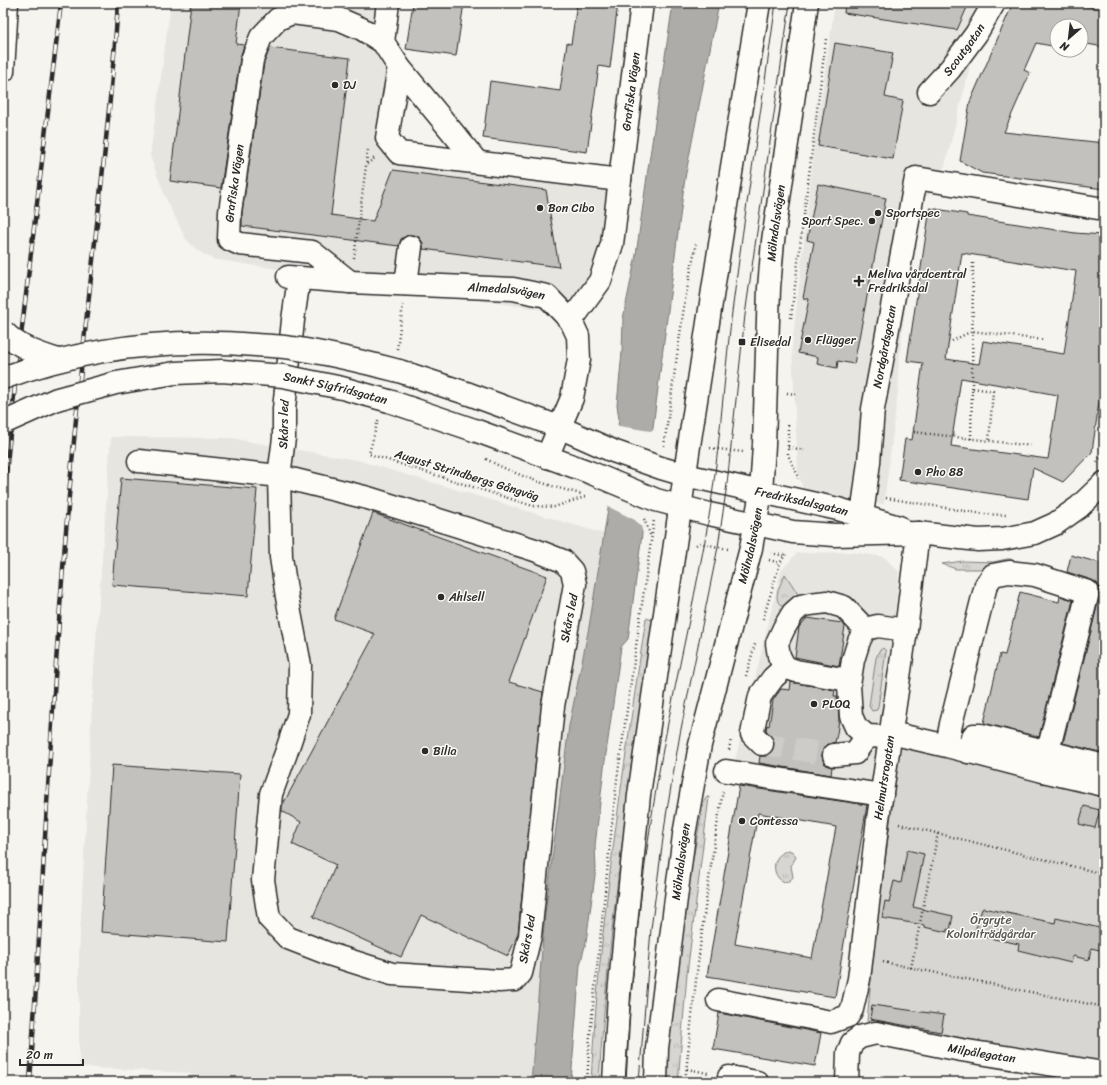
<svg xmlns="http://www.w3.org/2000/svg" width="1107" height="1085" font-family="Sriracha,sans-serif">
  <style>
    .built { fill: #e6e5e0 }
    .grass { fill: url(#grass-tufts); stroke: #81807e }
    .garden { fill: #d7d6d2; stroke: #81807e }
    .water { fill: #adaca9; stroke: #797877 }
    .pier { fill: #f5f4ef }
    .building { fill: #c2c1be; stroke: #2b2b2b; fill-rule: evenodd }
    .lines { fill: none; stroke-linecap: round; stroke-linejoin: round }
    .minor-tunnel { stroke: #cdccc8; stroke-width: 22; stroke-dasharray: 22 11; stroke-linecap: butt }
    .minor-casing { stroke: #2b2b2b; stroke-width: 25 }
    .major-casing { stroke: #2b2b2b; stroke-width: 25 }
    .highway-casing { stroke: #2b2b2b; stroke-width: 25 }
    .path { stroke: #2b2b2b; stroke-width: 2.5; stroke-dasharray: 1 3; stroke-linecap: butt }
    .minor { stroke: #fdfcf7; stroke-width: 22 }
    .major { stroke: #fdfcf7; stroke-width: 22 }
    .highway { stroke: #fdfcf7; stroke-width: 22 }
    .tram { stroke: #2b2b2b; stroke-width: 1 }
    .rail-casing { stroke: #2b2b2b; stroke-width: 4.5 }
    .rail { stroke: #fdfcf7; stroke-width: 3; stroke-dasharray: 9; stroke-linecap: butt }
    .minor-bridge-casing { stroke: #2b2b2b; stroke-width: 25; stroke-linecap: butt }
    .minor-bridge { stroke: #fdfcf7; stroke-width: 22 }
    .poi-dot { fill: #2b2b2b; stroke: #fdfcf7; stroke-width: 1.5 }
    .labels { text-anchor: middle; stroke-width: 3; stroke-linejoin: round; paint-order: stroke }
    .street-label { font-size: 12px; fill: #2b2b2b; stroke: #fdfcf7 }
    .poi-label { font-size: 12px; fill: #2b2b2b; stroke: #fdfcf7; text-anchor: start }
    .park-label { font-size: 12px; fill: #565655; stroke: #fdfcf7 }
  </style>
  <defs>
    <pattern id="grass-tufts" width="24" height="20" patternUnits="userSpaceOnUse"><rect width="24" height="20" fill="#d7d6d2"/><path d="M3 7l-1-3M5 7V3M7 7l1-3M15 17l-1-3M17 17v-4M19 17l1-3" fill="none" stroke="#b9b8b4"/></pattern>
  </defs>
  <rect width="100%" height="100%" fill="#f5f4ef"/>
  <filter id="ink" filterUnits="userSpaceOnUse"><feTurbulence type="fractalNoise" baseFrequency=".025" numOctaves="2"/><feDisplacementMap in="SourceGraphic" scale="8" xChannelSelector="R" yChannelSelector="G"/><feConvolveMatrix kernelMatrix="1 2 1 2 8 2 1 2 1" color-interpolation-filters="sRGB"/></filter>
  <g filter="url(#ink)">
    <g class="built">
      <path d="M171 3H401L383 147 611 177 588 317 213 259 197 250 186 239 167 201 150 156Z"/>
      <path d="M835 3H986L945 165 932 192 915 206 898 373 899 383 884 504 805 496 798 472 792 348 815 141Z"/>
      <path d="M111 437 232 438 251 442 357 460 604 534 589 627 569 726 545 914 531 1082H190L191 1073 79 1067V954L94 669Z"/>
      <path d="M851 552 884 557 899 572 895 614 871 786 734 765 781 571 797 553Z"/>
    </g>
    <g class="grass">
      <path d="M1007 559H1011L1015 563 996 569H956L942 564 963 561 993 562Z"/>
      <path d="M785 574 800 597 789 602 784 607C770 601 781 584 785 574Z"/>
      <path d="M646 618 653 620C632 773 608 927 599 1082H591C599 926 623 772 646 618Z"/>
      <path d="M883 648 886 651 878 707 877 710 872 711 869 706 876 658 879 651Z"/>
      <path d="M707 797H709L687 974 678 1082H664L689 879 704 801Z"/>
      <path d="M788 850 793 852 796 857 791 866 793 877C781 894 761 860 788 850Z"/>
    </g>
    <path class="garden" d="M900 743 1104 793V1063L867 1021C875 928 889 835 900 743Z"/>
    <path class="water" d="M673 3H719L685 178 653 427 642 534 628 639 621 647 604 768 595 846 596 868 586 942 580 965 571 1082H531L545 914 569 726 589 627 608 509 617 432 619 419 617 405 622 352 623 319 636 255 648 169Z"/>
    <path class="pier" d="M616 424 619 426 650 431 654 430 643 534 641 526 635 520 607 506Z"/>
    <g class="building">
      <path d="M191 3H241L236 44 244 45 240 58 221 188 170 181Z"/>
      <path d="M413 3H464L456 56 406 49Z"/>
      <path d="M577 3H618L610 68 599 66 587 152 483 138 490 81 560 91 567 43 571 44Z"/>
      <path d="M845 3H969L957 30 844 13Z"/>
      <path d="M1013 3H1062L1104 9V47L1081 43V26H1057V47L1036 43 1024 70 1030 73 1004 132 1104 143V189L982 173 960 161 970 102Z"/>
      <path d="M835 43 893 53 885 97 903 101 893 159 818 146Z"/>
      <path d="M270 48 350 58 331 215 373 221 393 170 546 190 559 267 423 249V243L419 237 412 235 406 236 401 239 399 246 242 226V213L264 63Z"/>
      <path d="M818 184 886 198 854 364 838 361 837 368 817 364 818 357 798 353 809 299 803 298 814 242 807 240Z"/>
      <path d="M930 208 967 214V216L1075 233 1104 235V367L1092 452 1063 482 1033 468 1028 499 899 480 905 439 912 440 923 363 907 361ZM962 253 1076 271 1064 354 983 341 979 364 946 359ZM961 378 1058 395 1048 459 951 446Z"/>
      <path d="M121 478 257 489 248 596 112 585Z"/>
      <path d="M373 513 547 576 509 682 543 692 518 934 508 956 421 915 401 957 313 917 336 865 292 844 301 822 282 811V806L375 634 334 619Z"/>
      <path d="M1071 555 1104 564V753L1063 743 1100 595V588L1097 583 1092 580 1067 572Z"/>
      <path d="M1020 592 1059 602 1060 596 1073 600 1039 737 984 723 1000 654 1005 655Z"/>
      <path d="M807 618 842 623 845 626 839 666 795 657 799 627Z"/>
      <path d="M791 682 835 690 834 696H837L839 719 837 734 835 742 826 745 823 749 822 756 824 763 828 766 832 767 831 775 759 763 760 756H766L771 753 774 747V740L766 730 767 725 769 726 773 700 781 689 790 690Z"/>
      <path d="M112 765 240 774 228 942 101 932Z"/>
      <path d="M739 786 867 805 835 997 707 976ZM758 813 836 827 812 958 735 944Z"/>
      <path d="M1084 806 1100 810 1095 828 1079 824Z"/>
      <path d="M907 850 924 854 913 907 953 916 950 930 947 929V932L924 927V925L882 918 885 901 889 902 894 881 901 883Z"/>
      <path d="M983 908 1055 923 1056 918 1104 929V951L1091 948 1089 960 1073 956 1071 963 1018 950 1019 944 974 935 982 909H983Z"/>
      <path d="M872 1005 944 1015 941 1032 870 1019Z"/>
      <path d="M719 1013 821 1033 815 1066 713 1049Z"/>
    </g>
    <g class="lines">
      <path class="minor-tunnel" d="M762 744 834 755"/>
      <defs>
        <g id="minor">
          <path d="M383 42 388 3"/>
          <path d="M399 67 387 138 399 153 620 180"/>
          <path id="s1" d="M929 92 950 69 976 34 994 3"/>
          <path id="s2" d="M288 277 350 282 513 289 547 296 571 321 578 336 579 359 572 398 547 457"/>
          <path id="s3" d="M350 282 312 252 240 244 229 239 230 212 252 60 261 37 278 19 292 13 339 19 362 29 383 42 399 67 477 162"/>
          <path d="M406 284 411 247"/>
          <path id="s4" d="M571 321 600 281 612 244 642 3"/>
          <path id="s5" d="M399 371 469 394 559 427 613 451 661 468 685 475 838 509 899 527"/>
          <path d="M389 401 477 431 589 472 656 500 709 514 793 532 835 535 918 533 978 540 1002 539 1035 533 1055 524 1079 507 1104 483"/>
          <path id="s6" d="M139 461 279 476 368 498 535 550 563 561 572 571 575 584 553 706 530 936 521 973 515 980 499 981 392 974 329 954 288 938 269 918 263 880 271 794 286 753 299 714 300 665 287 597 281 557 279 476 284 438V409L293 320 299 278"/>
          <path id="s7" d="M862 516 869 462 873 409 916 178 1104 209"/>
          <path d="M849 680 796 671 785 667 779 656 777 643 784 628 793 613 801 606 810 604 827 602 844 607 865 629"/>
          <path d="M891 733 947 746 951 724 986 585 993 575 1009 572 1035 575 1088 592 1043 771 947 746"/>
          <path d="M890 737 867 736 856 727 851 716 849 685 853 660 859 641 865 629 878 626 906 630"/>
          <path d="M762 744 752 734 760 696 773 678 785 667"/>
          <path d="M968 752 972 738 974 735H981L1104 766"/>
          <path d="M834 755 855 753 867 736"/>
          <path d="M726 771 882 795"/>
          <path d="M1043 771 1104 785"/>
          <path id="s8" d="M718 1000 831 1022 848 1016 852 1009 859 979 878 819 906 630 918 533"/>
          <path d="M729 1077 757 1082"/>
          <path id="s9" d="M847 1082 848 1053 852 1043 860 1037 876 1033 961 1050 1104 1073"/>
        </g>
        <g id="major">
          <path d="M614 1082 619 994 639 795 689 446 731 173 759 3"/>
          <path id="s10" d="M656 1082 657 1048 672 930 684 835 700 745 751 548 761 492 764 445 769 288 773 241 807 3"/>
        </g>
        <path id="highway" d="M3 71 7 3"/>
      </defs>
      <use href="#minor" class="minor-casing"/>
      <use href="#major" class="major-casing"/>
      <use href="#highway" class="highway-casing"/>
      <g class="path">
        <path d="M367 164 376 157"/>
        <path d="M354 258 368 150"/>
        <path d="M791 318 826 39"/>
        <path d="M952 341 972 331 1044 340"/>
        <path d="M397 349 403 305"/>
        <path d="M972 388 973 261"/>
        <path d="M787 393 797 394"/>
        <path d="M378 420 369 454 533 506 554 507 588 496"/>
        <path d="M788 425V455L798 476V479"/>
        <path d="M914 432 1033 446"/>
        <path d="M971 439 972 388 993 391 989 441"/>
        <path d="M664 446 685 300 696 244"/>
        <path d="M788 447 804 450"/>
        <path d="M710 448 743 452"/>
        <path d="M486 459C518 476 546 485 581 494"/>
        <path d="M1097 462 1104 453"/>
        <path d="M886 498 983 514 1006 515"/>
        <path d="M644 519 651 537"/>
        <path d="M696 545 700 543 728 549"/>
        <path d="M771 553 784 556"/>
        <path d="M769 560 780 563"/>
        <path d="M763 619 780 563 787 552"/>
        <path d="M746 676 755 644"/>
        <path d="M729 750 731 739"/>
        <path d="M899 824 1104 874"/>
        <path d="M883 962 1104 1007"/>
        <path d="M911 968 938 833"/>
        <path d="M687 1069 708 1073"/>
        <path d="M587 1082 590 1035 616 787 654 520"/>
        <path d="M685 1082C695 985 706 887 723 791"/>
      </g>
      <use href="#minor" class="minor"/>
      <use href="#major" class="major"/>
      <use href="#highway" class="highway"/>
      <g class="tram">
        <path d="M625 1082C631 980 641 878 658 777 672 696 691 616 706 535 719 461 723 386 732 312 745 209 762 106 776 3"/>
        <path d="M639 1082 651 929 666 816 680 734 718 547 727 484 745 315 790 3"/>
      </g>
      <defs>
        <g id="rail">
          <path d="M3 502 15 386 61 3"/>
          <path d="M30 1082C44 872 53 662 73 452 86 302 108 153 118 3"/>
        </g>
      </defs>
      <use href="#rail" class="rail-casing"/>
      <use href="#rail" class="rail"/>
      <defs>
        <g id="minor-bridge">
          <path d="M3 331C17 347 39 354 58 360"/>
          <path d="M3 378C84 348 170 338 256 345 268 346 280 346 292 348 328 353 364 362 399 371"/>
          <path id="s11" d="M3 423 57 399 116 383 175 373 222 371 283 376 342 388 389 401"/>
        </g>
      </defs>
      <use href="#minor-bridge" class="minor-bridge-casing"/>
      <use href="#minor-bridge" class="minor-bridge"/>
    </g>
  </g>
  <g class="poi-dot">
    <circle cx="335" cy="85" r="4"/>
    <circle cx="540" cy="208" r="4"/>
    <circle cx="878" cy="213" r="4"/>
    <circle cx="872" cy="221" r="4"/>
    <path d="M857 275h4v4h4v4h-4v4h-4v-4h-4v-4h4z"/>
    <circle cx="808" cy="340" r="4"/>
    <rect x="738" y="338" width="8" height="8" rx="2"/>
    <circle cx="918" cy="472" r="4"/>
    <circle cx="441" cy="597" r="4"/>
    <circle cx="814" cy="704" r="4"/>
    <circle cx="425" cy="751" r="4"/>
    <circle cx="742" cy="821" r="4"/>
  </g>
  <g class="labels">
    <g class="street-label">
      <text dy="4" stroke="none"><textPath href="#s1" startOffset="55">Scoutgatan</textPath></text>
      <text dy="4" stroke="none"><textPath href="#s4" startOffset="242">Grafiska Vägen</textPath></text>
      <text dy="4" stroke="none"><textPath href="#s3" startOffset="189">Grafiska Vägen</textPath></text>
      <text dy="4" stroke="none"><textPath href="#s10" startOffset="870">Mölndalsvägen</textPath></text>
      <text dy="4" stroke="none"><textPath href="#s2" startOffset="219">Almedalsvägen</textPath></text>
      <text dy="4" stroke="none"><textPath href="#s7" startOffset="171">Nordgårdsgatan</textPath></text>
      <text dy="4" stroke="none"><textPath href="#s11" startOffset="342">Sankt Sigfridsgatan</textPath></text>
      <text dy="4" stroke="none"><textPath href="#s6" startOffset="1629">Skårs led</textPath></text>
      <text transform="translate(467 475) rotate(17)" y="4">August Strindbergs Gångväg</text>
      <text dy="4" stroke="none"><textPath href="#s5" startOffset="424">Fredriksdalsgatan</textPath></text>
      <text dy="4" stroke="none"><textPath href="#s10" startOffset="546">Mölndalsvägen</textPath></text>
      <text transform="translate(569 618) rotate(-79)" y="4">Skårs led</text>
      <text dy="4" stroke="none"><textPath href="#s8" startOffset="375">Helmutsrogatan</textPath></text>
      <text dy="4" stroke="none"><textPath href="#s10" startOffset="222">Mölndalsvägen</textPath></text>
      <text transform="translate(527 939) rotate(-80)" y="4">Skårs led</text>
      <text dy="4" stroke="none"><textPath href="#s9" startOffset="174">Milpålegatan</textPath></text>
    </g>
    <g class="poi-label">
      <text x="343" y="89">DJ</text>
      <text x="548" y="212">Bon Cibo</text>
      <text x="886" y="217">Sportspec</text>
      <text x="864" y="225" text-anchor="end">Sport Spec.</text>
      <text x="868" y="278">Meliva vårdcentral<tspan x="868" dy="14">Fredriksdal</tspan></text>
      <text x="816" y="344">Flügger</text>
      <text x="750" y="346">Elisedal</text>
      <text x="926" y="476">Pho 88</text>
      <text x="449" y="601">Ahlsell</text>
      <text x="822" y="708">PLOQ</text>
      <text x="433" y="755">Bilia</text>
      <text x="750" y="825">Contessa</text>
    </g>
    <g class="park-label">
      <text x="991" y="924">Örgryte<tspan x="991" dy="14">Koloniträdgårdar</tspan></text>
    </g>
  </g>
  <rect width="1107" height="1085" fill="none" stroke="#fdfcf7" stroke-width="16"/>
  <rect x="8" y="8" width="1091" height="1069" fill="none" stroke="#2b2b2b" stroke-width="1.5" filter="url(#ink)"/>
  <g transform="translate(1069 38) rotate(208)"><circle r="19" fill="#fdfcf7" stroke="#a9a8a5"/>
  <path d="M0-3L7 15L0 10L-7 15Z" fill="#2b2b2b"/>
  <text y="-6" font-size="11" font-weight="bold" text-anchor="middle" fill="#2b2b2b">N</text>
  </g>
  <path d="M20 1059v6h63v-6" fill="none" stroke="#2b2b2b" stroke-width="2"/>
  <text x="26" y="1059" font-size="12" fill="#2b2b2b" stroke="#fdfcf7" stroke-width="3" paint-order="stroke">20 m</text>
</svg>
